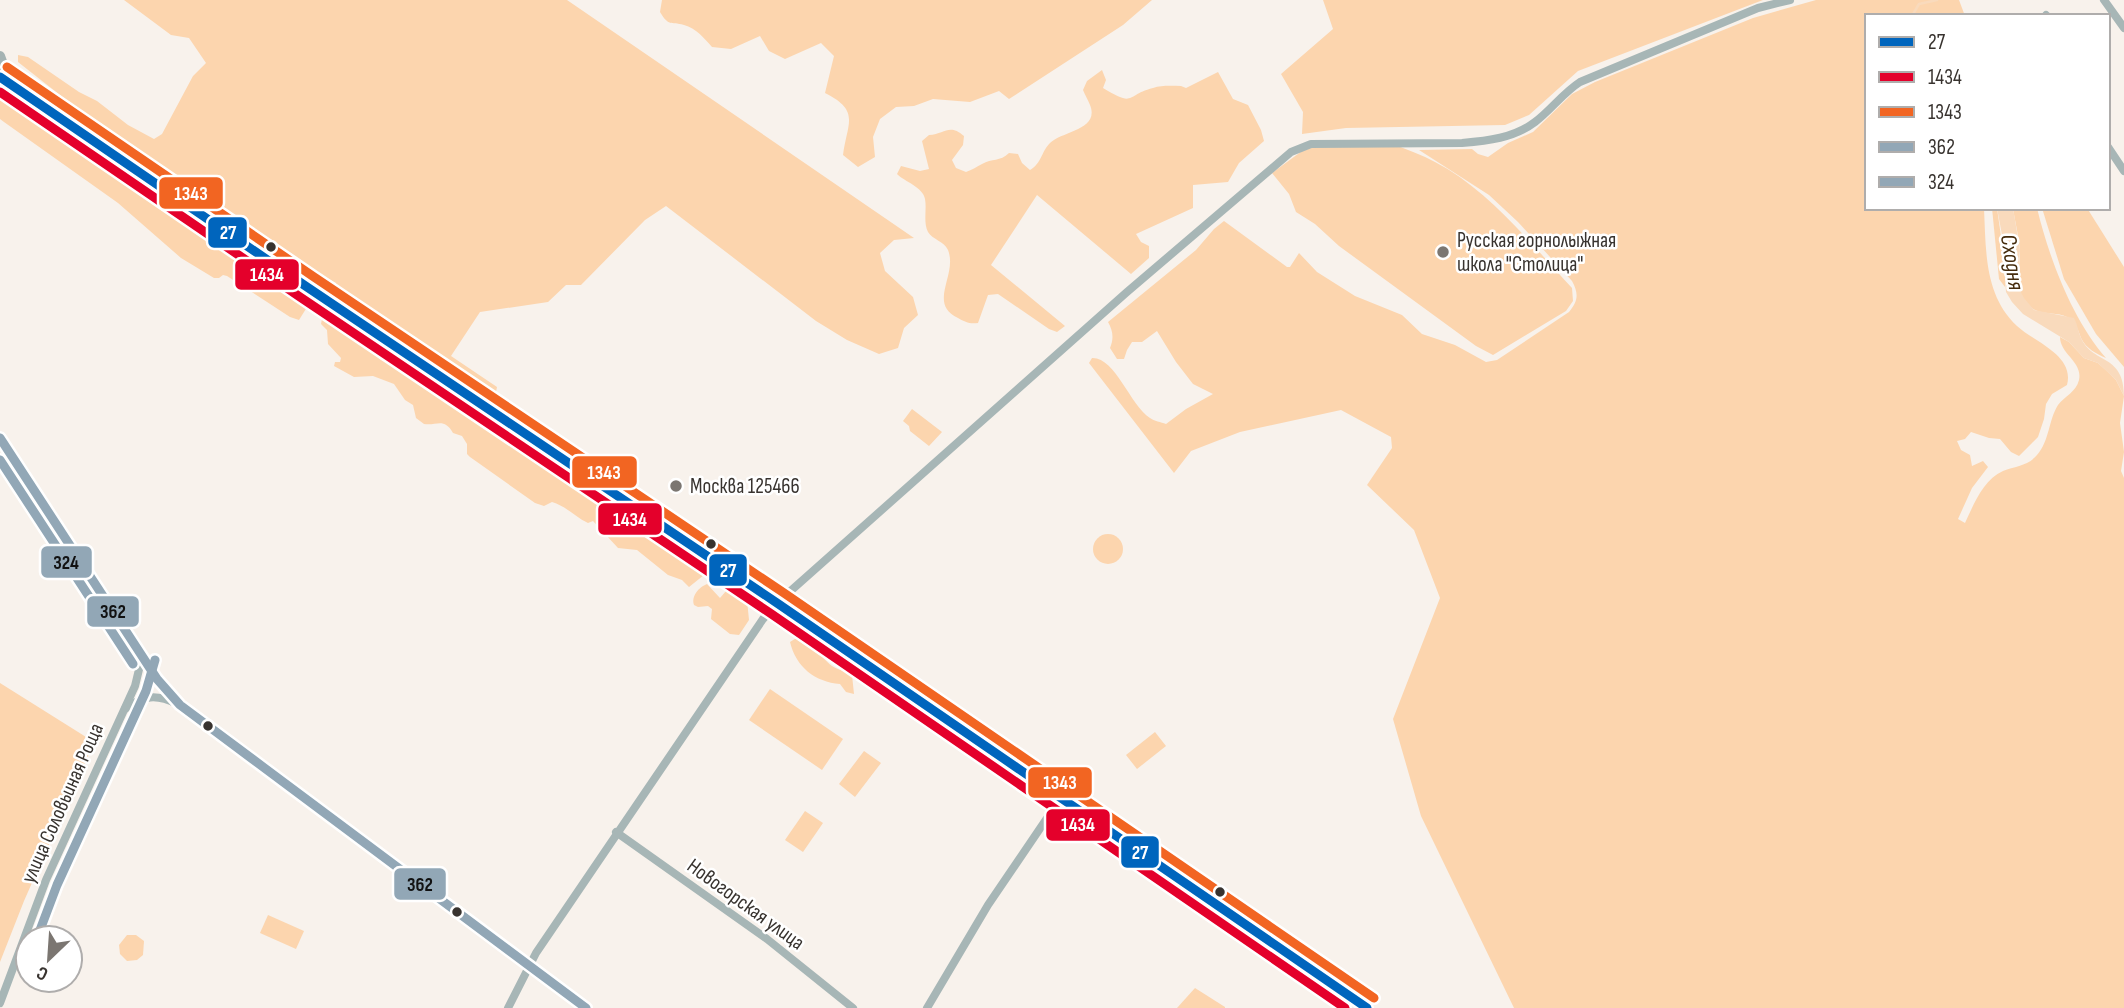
<svg xmlns="http://www.w3.org/2000/svg" width="2124" height="1008" font-family="'Sofia Sans Condensed',sans-serif">
  <style>
    .green { fill: #fcd5ae }
    .water { fill: #f9dabc }
    .lines { fill: none; stroke-linecap: round; stroke-linejoin: round }
    .stream { stroke: #f9dabc; stroke-width: 2.5 }
    .street { stroke: #a7b6b6; stroke-width: 8 }
    .secondary { stroke: #a5b3b3; stroke-width: 10 }
    .bus-1-casing { stroke: #fff; stroke-width: 14 }
    .bus-2-casing { stroke: #fff; stroke-width: 14 }
    .bus-3-casing { stroke: #fff; stroke-width: 14 }
    .bus-4-casing { stroke: #fff; stroke-width: 14 }
    .bus-5-casing { stroke: #fff; stroke-width: 14 }
    .bus-1 { stroke: #0065bd; stroke-width: 9 }
    .bus-2 { stroke: #e4002b; stroke-width: 9 }
    .bus-3 { stroke: #f26522; stroke-width: 9 }
    .bus-4 { stroke: #92a7b6; stroke-width: 9 }
    .bus-5 { stroke: #92a7b6; stroke-width: 9 }
    .bus-dot { fill: #38332f; stroke: #fff; stroke-width: 2.5 }
    .poi-dot { fill: #7b7671; stroke: #fff; stroke-width: 2.5 }
    .labels { text-anchor: middle; stroke-width: 5; stroke-linejoin: round; paint-order: stroke }
    .poi-label { font-size: 21px; fill: #38332f; stroke: #fff; text-anchor: start }
    .street-label { font-size: 21px; fill: #38332f; stroke: #fff }
    .water-label { font-size: 23px; font-style: italic; fill: #462c0d; stroke: #fff }
    .line-badge { stroke: #fff; stroke-width: 2.5 }
    .badge-label { font-size: 19px; text-anchor: middle; font-weight: bold; fill: #fff }
    .pale-badge-label { font-size: 19px; text-anchor: middle; font-weight: bold; fill: #111 }
  </style>
  <rect width="100%" height="100%" fill="#f8f2ec"/>
  <g class="green">
    <path d="M124 0H567L914 238 894 240 880 253 885 271 913 297 918 315 904 328 898 348 879 354 847 340 816 321 666 206 645 220 581 285H566L548 302 480 312 451 356 497 387 496 392 490 399 485 398 336 294V283L327 278 318 279 126 147 18 62V55L28 57 79 92 97 101 128 125 154 139 162 134 193 76 206 63 189 38 171 35Z"/>
    <path d="M662 0H1152L1123 25 1009 99 999 91 970 102 933 99 914 106 896 107 880 119 873 137 875 157 858 167 843 155C847 123 861 111 825 93L834 56 821 43 785 59 769 51 760 36 731 49 712 47C704 38 696 28 684 25 670 21 669 27 660 12Z"/>
    <path d="M1323 0H1763L1578 71 1529 115 1505 125 1346 128 1302 134 1303 112 1281 74 1333 29Z"/>
    <path d="M1816 0H1959L1965 16H1867V208H1984C1986 250 1984 295 2017 326 2034 342 2075 355 2067 385L2052 394 2046 404 2044 419 2038 437 2019 456 2011 452 2000 439 1989 438 1971 432 1965 439 1957 441 1961 450 1970 455 1972 466 1983 461 1988 467 1972 488 1958 519 1965 523C1974 504 1983 480 2003 471 2015 466 2028 466 2037 455 2050 440 2048 421 2058 405 2065 396 2076 392 2079 380 2083 362 2060 354 2060 337L2069 342 2084 358 2098 363 2109 373 2116 380 2124 396 2120 423 2124 452 2121 471 2124 478V1008H1514L1421 816 1393 719 1440 598 1414 530 1367 485 1392 448 1391 437 1341 410 1240 432 1191 451 1174 473 1089 363 1092 358C1115 357 1130 405 1150 418 1154 421 1161 422 1166 424L1186 409 1213 394 1193 384 1176 362 1157 331 1142 342H1132L1127 350 1124 359H1117L1110 348C1114 338 1113 331 1108 322L1196 250 1214 229 1224 221 1287 267H1290L1299 253 1317 272 1355 296 1402 315 1422 334 1455 345 1486 362 1497 360 1569 312C1578 301 1579 294 1572 281L1518 222 1489 195 1419 150 1472 149 1478 154 1488 157 1508 143 1533 132 1572 94 1595 82 1753 18Z"/>
    <path d="M1102 70 1106 80 1103 88C1136 108 1125 95 1153 88 1162 85 1172 86 1181 86L1186 88 1218 72 1233 99 1248 105 1261 130 1264 141 1239 163 1228 182 1193 185V208L1136 234 1141 242 1149 246V258L1131 274 1037 195 991 265 1065 326 1057 332 1049 329 998 294 988 295 978 323C969 324 965 322 958 318 927 303 958 275 948 250 944 241 933 240 928 232 923 222 927 209 925 199 923 187 905 182 897 174L901 166 920 171 929 169 922 141 929 135C945 134 949 123 964 136L963 145 952 160 956 168 966 172C972 170 976 167 982 164 992 158 1000 162 1009 153L1018 154 1022 163 1030 170C1042 163 1041 152 1050 143 1062 131 1100 130 1090 105 1088 100 1085 95 1083 90L1087 81Z"/>
    <path d="M0 87 307 299 309 304 299 320 290 317 227 276 223 275 219 278H214L181 258 118 203 4 122 0 119Z"/>
    <path d="M1395 145C1408 150 1422 155 1435 162 1489 190 1531 244 1572 288L1573 301 1566 311 1493 355 1476 346 1339 246 1315 224 1296 212 1289 194 1272 173 1302 151 1314 147Z"/>
    <path d="M1992 208H1997L2005 265V287L1999 279Z"/>
    <path d="M2013 208H2037C2049 258 2072 319 2106 358 2097 354 2086 349 2081 338 2078 330 2076 322 2067 317 2058 312 2045 315 2035 310 2011 297 2020 273 2020 251 2019 237 2015 222 2013 208Z"/>
    <path d="M2042 208H2087L2124 267V367L2096 334 2064 279Z"/>
    <path d="M326 315H330L381 360 413 370 701 567 705 570 704 575 689 587 682 580 668 575 637 550 618 548 593 521 588 523C575 517 566 506 552 502L544 506 535 503 470 457 467 454V444L462 436 453 433C444 417 437 426 424 424L416 418 413 405 405 400 394 384 373 376 354 377 334 366 335 362H340L341 358 328 344 327 330 321 324 322 319Z"/>
    <path d="M912 409 942 432 929 446 910 431 909 426 903 421Z"/>
    <circle cx="1108" cy="549" r="15"/>
    <path d="M707 584 720 598 726 591 736 592 747 600 749 620 739 635 730 634 711 619 712 609 708 606 698 607 694 605C691 596 699 587 707 584Z"/>
    <path d="M798 637C813 641 820 657 832 666 839 671 846 670 852 675L854 694 846 692 840 684C815 682 796 667 790 642Z"/>
    <path d="M0 683 94 742 24 901 0 962Z"/>
    <path d="M770 689 843 739 822 770 749 720Z"/>
    <path d="M1155 732 1166 746 1137 769 1126 755Z"/>
    <path d="M864 751 881 763 855 797 839 784Z"/>
    <path d="M805 811 823 823 803 852 785 840Z"/>
    <path d="M268 915 304 931 296 949 260 933Z"/>
    <path d="M127 935H136L144 941 143 955 137 960 127 961 120 954 119 945Z"/>
    <path d="M1195 988 1225 1007V1008H1177Z"/>
  </g>
  <path class="water" d="M1997 208H2013L2020 250 2017 285 2024 298 2034 310 2074 318C2078 325 2078 333 2082 340 2094 364 2124 354 2124 396L2116 380 2098 363 2084 358 2069 342 2023 314 2012 302 2006 292 2002 235Z"/>
  <g class="lines">
    <path class="stream" d="M1912 16 1919 4 1937 0"/>
    <g class="street">
      <path d="M2104 0 2124 28"/>
      <path d="M2046 15 2047 16"/>
      <path d="M2108 147 2124 171"/>
      <path d="M125 709C143 695 157 694 177 704"/>
      <path d="M616 832 767 939 853 1008"/>
      <path d="M0 1003 46 880 135 686 142 657"/>
      <path d="M508 1008 536 953 763 619 777 603 1127 292 1291 152 1311 144 1462 143C1487 141 1514 138 1535 122 1551 110 1563 93 1580 82L1758 8 1790 0"/>
      <path d="M927 1008 988 905 1060 799"/>
    </g>
    <g class="secondary">
      <path d="M0 56 6 73 14 82"/>
      <path d="M0 77 307 287 777 603 1367 1008"/>
      <path d="M0 438 157 679 180 705 586 1008"/>
    </g>
    <defs>
      <path id="bus-1" d="M0 77 307 287 777 603 1367 1008"/>
      <path id="bus-2" d="M0 92 300 297 770 613 1345 1008"/>
      <path id="bus-3" d="M7 67 314 277 784 593 1374 998"/>
      <path id="bus-4" d="M0 438 157 679 180 705 586 1008"/>
      <g id="bus-5">
        <path d="M0 460 133 664"/>
        <path d="M37 938 57 885 146 691 155 660"/>
      </g>
    </defs>
    <use href="#bus-1" class="bus-1-casing"/>
    <use href="#bus-2" class="bus-2-casing"/>
    <use href="#bus-3" class="bus-3-casing"/>
    <use href="#bus-4" class="bus-4-casing"/>
    <use href="#bus-5" class="bus-5-casing"/>
    <use href="#bus-1" class="bus-1"/>
    <use href="#bus-2" class="bus-2"/>
    <use href="#bus-3" class="bus-3"/>
    <use href="#bus-4" class="bus-4"/>
    <use href="#bus-5" class="bus-5"/>
  </g>
  <g class="bus-dot">
    <circle cx="271" cy="247" r="6"/>
    <circle cx="711" cy="544" r="6"/>
    <circle cx="208" cy="726" r="6"/>
    <circle cx="1220" cy="892" r="6"/>
    <circle cx="457" cy="912" r="6"/>
  </g>
  <g class="poi-dot">
    <circle cx="1443" cy="252" r="7"/>
    <circle cx="676" cy="486" r="7"/>
  </g>
  <g class="labels">
    <g class="poi-label">
      <text x="1457" y="247">Русская горнолыжная<tspan x="1457" dy="24">школа "Столица"</tspan></text>
      <text x="690" y="493">Москва 125466</text>
    </g>
    <g class="street-label">
      <text transform="translate(62 803) rotate(-66)" y="7">улица Соловьиная Роща</text>
      <text transform="translate(746 904) rotate(36)" y="7">Новогорская улица</text>
    </g>
    <g class="water-label">
      <text transform="translate(2013 262) rotate(81)" y="8">Сходня</text>
    </g>
  </g>
  <g class="line-badge">
    <rect x="158" y="176" width="66" height="34" rx="7" fill="#f26522"/>
    <rect x="207" y="216" width="41" height="33" rx="7" fill="#0065bd"/>
    <rect x="234" y="258" width="66" height="33" rx="7" fill="#e4002b"/>
    <rect x="571" y="455" width="67" height="34" rx="7" fill="#f26522"/>
    <rect x="597" y="502" width="66" height="34" rx="7" fill="#e4002b"/>
    <rect x="40" y="545" width="53" height="34" rx="7" fill="#92a7b6"/>
    <rect x="708" y="553" width="40" height="34" rx="7" fill="#0065bd"/>
    <rect x="86" y="595" width="54" height="33" rx="7" fill="#92a7b6"/>
    <rect x="1027" y="766" width="66" height="33" rx="7" fill="#f26522"/>
    <rect x="1045" y="808" width="66" height="34" rx="7" fill="#e4002b"/>
    <rect x="1120" y="835" width="40" height="34" rx="7" fill="#0065bd"/>
    <rect x="393" y="867" width="54" height="34" rx="7" fill="#92a7b6"/>
  </g>
  <g class="badge-label">
    <text x="191" y="200">1343</text>
    <text x="228" y="239">27</text>
    <text x="267" y="281">1434</text>
    <text x="604" y="479">1343</text>
    <text x="630" y="526">1434</text>
    <text x="728" y="577">27</text>
    <text x="1060" y="789">1343</text>
    <text x="1078" y="831">1434</text>
    <text x="1140" y="859">27</text>
  </g>
  <g class="pale-badge-label">
    <text x="66" y="569">324</text>
    <text x="113" y="618">362</text>
    <text x="420" y="891">362</text>
  </g>
  <rect x="1865" y="14" width="245" height="196" fill="#ffffff" stroke="#afadac" stroke-width="2"/>
  <rect x="1879" y="37" width="35" height="10" fill="#0065bd" stroke="#afadac" stroke-width="2"/>
  <text x="1928" y="49" font-size="21" fill="#38332f">27</text>
  <rect x="1879" y="72" width="35" height="10" fill="#e4002b" stroke="#afadac" stroke-width="2"/>
  <text x="1928" y="84" font-size="21" fill="#38332f">1434</text>
  <rect x="1879" y="107" width="35" height="10" fill="#f26522" stroke="#afadac" stroke-width="2"/>
  <text x="1928" y="119" font-size="21" fill="#38332f">1343</text>
  <rect x="1879" y="142" width="35" height="10" fill="#92a7b6" stroke="#afadac" stroke-width="2"/>
  <text x="1928" y="154" font-size="21" fill="#38332f">362</text>
  <rect x="1879" y="177" width="35" height="10" fill="#92a7b6" stroke="#afadac" stroke-width="2"/>
  <text x="1928" y="189" font-size="21" fill="#38332f">324</text>
  <g transform="translate(49 959) rotate(205)"><circle r="33" fill="#ffffff" stroke="#afadac" stroke-width="2"/>
  <path d="M0-5L12 26L0 18L-12 26Z" fill="#7b7671"/>
  <text y="-10" font-size="19" font-weight="bold" text-anchor="middle" fill="#38332f">С</text>
  </g>
</svg>
